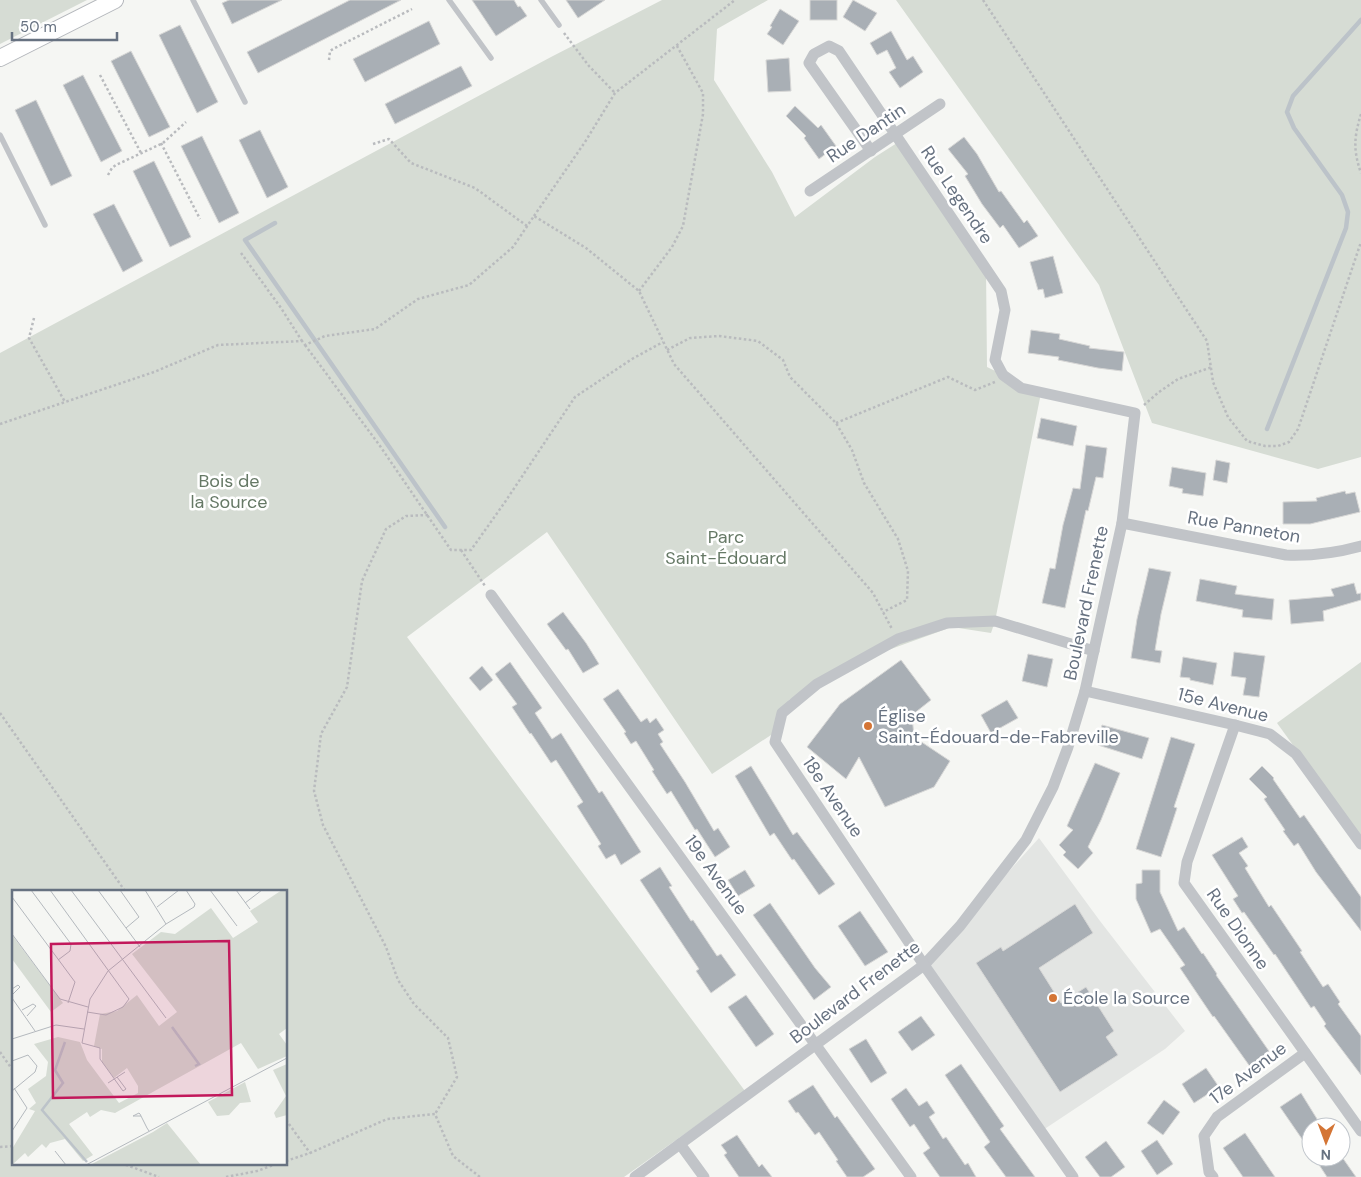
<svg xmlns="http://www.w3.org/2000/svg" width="1361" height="1177" font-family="'DM Sans',sans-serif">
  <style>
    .built { fill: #e3e5e3 }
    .green { fill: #d6dcd4; fill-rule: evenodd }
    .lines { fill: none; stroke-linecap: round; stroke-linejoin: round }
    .stream { stroke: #bcc3c9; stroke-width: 4.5 }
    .building { fill: #a9afb5; stroke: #d7d7d6 }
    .secondary-casing { stroke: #b4b7bc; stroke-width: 18 }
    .path { stroke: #b9bbbe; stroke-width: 2.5; stroke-dasharray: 2.5 2.5; stroke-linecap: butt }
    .lane { stroke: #c1c4c8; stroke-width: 5.5 }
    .street { stroke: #c1c4c8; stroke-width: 11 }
    .secondary { stroke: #fff; stroke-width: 16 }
    .poi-dot { fill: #d47535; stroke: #fff; stroke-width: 2 }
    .labels { text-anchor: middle; stroke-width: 5; stroke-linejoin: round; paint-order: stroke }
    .street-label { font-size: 18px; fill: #677281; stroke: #fff }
    .park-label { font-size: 18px; fill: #667966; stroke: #fff }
    .poi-label { font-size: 18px; fill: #677281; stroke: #fff; text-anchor: start }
    .inset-river { fill: none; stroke: #bcc3c9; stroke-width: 2.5 }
    .inset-road { fill: none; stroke: #b4b9be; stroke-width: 1 }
    .view { fill: #c2185b; fill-opacity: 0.15; stroke: #c2185b; stroke-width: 2.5 }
    .inset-edge { fill: none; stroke: #677281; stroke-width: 2.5 }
  </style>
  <rect width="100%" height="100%" fill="#f5f6f3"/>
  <path class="built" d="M1039 838 1100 921 1185 1031 1165 1049 1037 1134 924 965Z"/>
  <g class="green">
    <path d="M0 0H87L0 44Z"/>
    <path d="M662 0H768L717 29 714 80 772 172 795 217 875 157 897 143 986 268 987 367 1041 393 995 621 991 633 952 627 866 658 789 700 777 731 712 774 547 532 407 637 745 1091 624 1177H0V353L551 57ZM14 891H286V1163H14Z"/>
    <path d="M896 0H1361V457L1318 469 1152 423 1099 285Z"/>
    <path d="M1361 662V839L1277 723Z"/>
  </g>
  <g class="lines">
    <g class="stream">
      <path d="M275 223 245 240 445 527"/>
      <path d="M1267 429 1346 228 1348 212 1342 195 1294 128 1287 112 1293 96 1361 20"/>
    </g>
  </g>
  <g class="building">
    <path d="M229 0H282L232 24 222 3Z"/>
    <path d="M350 0H401L258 73 247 52Z"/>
    <path d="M472 0H514L518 7 520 6 527 16 496 36Z"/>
    <path d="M566 0H605L578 18Z"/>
    <rect x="810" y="0" width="27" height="20"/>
    <path d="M853 0 877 13 865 31 843 17Z"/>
    <path d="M780 9 799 21 783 45 767 34 772 27 770 26Z"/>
    <path d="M429 21 440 44 365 82 353 59Z"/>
    <path d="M180 25 218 102 197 113 159 35Z"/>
    <path d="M891 31 907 60 913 56 923 72 900 88 889 72 896 68 887 50 877 55 870 43Z"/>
    <path d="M131 51 170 127 149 137 111 61Z"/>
    <path d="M789 58 791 91 768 92 766 60Z"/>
    <path d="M461 66 472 86 395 124 385 104Z"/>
    <path d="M83 75 122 151 101 162 63 85Z"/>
    <path d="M36 100 72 176 51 186 15 110Z"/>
    <path d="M795 106 818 128 821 125 836 146 819 159 804 138 806 136 786 116Z"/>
    <path d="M260 130 288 187 267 198 239 140Z"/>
    <path d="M202 136 239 213 219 223 181 146Z"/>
    <path d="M964 137 977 154 999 192 1001 191 1024 223 1027 220 1038 236 1019 248 1003 225 1000 228 982 204 965 176 968 174 948 149Z"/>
    <path d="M154 161 191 237 170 247 133 171Z"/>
    <path d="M114 204 143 261 123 272 93 214Z"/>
    <path d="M1053 256 1063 293 1045 298 1043 289 1038 290 1030 262Z"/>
    <path d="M1031 330 1060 334 1059 339 1090 346 1089 348 1124 352 1122 371 1098 368 1058 360 1059 357 1028 353Z"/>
    <path d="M1041 418 1077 426 1073 446 1037 438Z"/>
    <path d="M1086 445 1107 448 1103 478 1096 477 1088 511 1086 510 1065 608 1042 603 1050 568 1055 569 1063 525 1073 488 1080 489Z"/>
    <path d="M1216 460 1230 463 1227 483 1213 480Z"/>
    <path d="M1172 467 1206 473 1203 496 1182 493 1183 489 1169 486Z"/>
    <path d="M1345 491 1346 494 1355 492 1360 512 1310 524H1283V502L1317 501 1316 498Z"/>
    <path d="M1149 568 1171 572 1161 614 1155 650 1162 651 1160 663 1131 658 1137 619Z"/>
    <path d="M1200 579 1237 586 1235 594 1274 599 1272 620 1242 617 1243 610 1196 601Z"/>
    <path d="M1354 583 1357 594 1361 593V600L1323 611 1324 621 1291 624 1289 600 1334 596 1331 589Z"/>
    <path d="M563 612 586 643 599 664 583 673 568 649 566 650 547 624Z"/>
    <path d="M1234 652 1265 656 1259 697 1243 695 1246 678 1231 676Z"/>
    <path d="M1028 654 1053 659 1047 687 1022 681Z"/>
    <path d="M1183 657 1217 663 1213 685 1190 680V678L1180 677Z"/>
    <path d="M901 660 931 700 912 715 914 737 950 761 934 787 885 807 859 757 846 779 807 747 840 704Z"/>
    <path d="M510 662 542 708 535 713 552 739 561 733 599 793 602 791 641 852 621 865 615 854 606 859 598 846 601 844 577 806 583 802 556 760 551 763 531 733 530 734 512 707 517 704 495 674Z"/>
    <path d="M482 666 493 680 480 691 469 678Z"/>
    <path d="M618 689 641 722 647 718 650 723 656 718 664 730 658 734 663 742 660 744 685 782 714 831 718 828 730 847 715 857 697 829 695 830 671 791 667 794 652 771 654 770 636 741 631 744 624 733 626 732 603 699Z"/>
    <path d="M1007 700 1018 718 991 733 981 715Z"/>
    <path d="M1102 725 1149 738 1142 759 1098 745Z"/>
    <path d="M1171 737 1195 744 1174 807 1177 808 1161 857 1136 849Z"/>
    <path d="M1095 763 1120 773 1101 820 1088 847 1093 853 1078 869 1063 855 1066 852 1059 845 1073 830 1067 826Z"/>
    <path d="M751 766 793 835 797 832 835 884 819 895 794 859 792 860 774 833 770 836 735 776Z"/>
    <path d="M1262 766 1274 778 1273 779 1300 818 1304 815 1361 897V931L1316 872 1298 843 1294 846 1283 831 1285 830 1264 799 1267 797 1249 779Z"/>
    <path d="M1242 837 1248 847 1239 853 1248 866 1245 868 1269 907 1271 905 1302 951 1300 952 1323 987 1328 984 1340 1002 1338 1004 1361 1036V1075L1324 1026 1326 1024 1314 1006 1311 1008 1275 954 1274 955 1244 912 1242 913 1233 899 1238 896 1212 855Z"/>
    <path d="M660 867 672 886 669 887 691 921 693 920 717 956 721 954 736 975 711 993 696 971 699 969 640 880Z"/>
    <path d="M745 870 755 886 738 896 728 880Z"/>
    <path d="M1142 870H1160V892L1178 931 1184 927 1202 954 1203 953 1217 974 1216 975 1271 1054 1251 1068 1214 1016 1213 1017 1180 968 1185 965 1160 929 1151 933 1136 899V884L1142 883Z"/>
    <path d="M770 903 815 968 831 987 814 1000 753 915Z"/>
    <path d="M1075 904 1093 933 1039 968 1061 1003 1086 987 1114 1031 1106 1037 1118 1055 1060 1092 976 963 1001 947 1003 951Z"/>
    <path d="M860 911 888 952 865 966 838 926Z"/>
    <path d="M746 995 774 1034 756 1047 728 1007Z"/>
    <path d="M921 1016 935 1035 912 1051 898 1032Z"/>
    <path d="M866 1039 887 1073 871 1083 849 1049Z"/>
    <path d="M961 1064 1004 1126 1000 1129 1035 1177H1006L984 1147 990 1142 945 1075Z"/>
    <path d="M1206 1068 1219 1087 1194 1103 1182 1084Z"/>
    <path d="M813 1085 835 1118 837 1116 875 1169 863 1177H847L836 1161 838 1160 819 1132 815 1135 798 1112 796 1113 788 1101Z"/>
    <path d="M906 1088 919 1106 927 1101 935 1113 929 1117 943 1139 946 1137 965 1165 968 1163 976 1177H940L923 1153 930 1148 914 1124 910 1127 891 1099Z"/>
    <path d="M1301 1093 1322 1127H1311V1152L1280 1107Z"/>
    <path d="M1164 1100 1180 1112 1163 1135 1147 1123Z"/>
    <path d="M1245 1133 1264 1161 1275 1177H1243L1223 1148Z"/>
    <path d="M737 1135 759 1167 762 1164 772 1177H739L724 1155 727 1153 721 1145Z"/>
    <path d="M1157 1140 1173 1164 1157 1175 1141 1151Z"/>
    <path d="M1106 1141 1125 1167 1111 1177H1100L1085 1157Z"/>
    <path d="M1314 1157H1342L1356 1177H1327Z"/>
  </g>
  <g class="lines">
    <defs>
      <path id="secondary" d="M0 58 115 0"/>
    </defs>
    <use href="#secondary" class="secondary-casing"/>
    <g class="path">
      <path d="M983 0 1207 341 1213 382 1228 417 1247 441 1265 446H1278L1289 442 1298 429 1361 242"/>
      <path d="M564 33 589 66 615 93"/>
      <path d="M329 60 330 51 333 49 412 9"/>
      <path d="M100 75 141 153"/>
      <path d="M1361 114C1354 137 1353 150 1361 173"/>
      <path d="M161 143 200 219"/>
      <path d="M373 144 389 139 411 163 475 188 527 226"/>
      <path d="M108 175 112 168 116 165 163 143 186 122"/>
      <path d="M534 216 585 142 615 93 735 0"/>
      <path d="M241 253 281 308 302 341"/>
      <path d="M639 291 672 247 683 226 703 114V93L677 46"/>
      <path d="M34 318 29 338 65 402"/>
      <path d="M305 345 380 446 451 550H471L505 502 575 397 632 359 663 342"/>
      <path d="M667 350 690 338 719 336 758 341 783 360 790 377 836 423 852 450 864 483 898 539 908 571 907 600 883 612"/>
      <path d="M1144 405 1159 392 1178 379 1212 367"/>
      <path d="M836 423 948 377 975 390 995 382"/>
      <path d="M0 424 154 372 218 345 302 341 305 345 325 336 375 329 418 299 469 285 513 247 534 216 586 248 639 291 674 364 873 593 892 629"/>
      <path d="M428 515 406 516 386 529 362 581 347 687 321 734 314 791 323 825 386 947 398 980 414 1004 448 1038 457 1077 435 1114"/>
      <path d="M461 550 485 586"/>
      <path d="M0 713 125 891"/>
      <path d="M0 1052 14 1072"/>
      <path d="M286 1120 310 1153"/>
      <path d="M0 1147 14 1146"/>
      <path d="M286 1161 310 1153 387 1119 435 1114 453 1156 480 1177"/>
      <path d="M121 1163 159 1177"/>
      <path d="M226 1177 257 1171 279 1163"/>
    </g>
    <g class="lane">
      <path d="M193 0 245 102"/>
      <path d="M449 0 491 58"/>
      <path d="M541 0 559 25"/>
      <path d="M0 135 45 225"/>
    </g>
    <g class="street">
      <path d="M810 191 940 104"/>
      <path d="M1122 523 1286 555C1313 556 1336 553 1361 546"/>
      <path d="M491 595 911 1177"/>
      <path d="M1085 691 1235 725 1270 734 1296 754 1361 844"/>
      <path d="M1235 725 1187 862 1184 883 1361 1131"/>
      <path d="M680 1144 704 1177"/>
      <path d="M635 1177 924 965 960 926 1026 840 1053 787 1068 747 1085 691 1122 523 1135 413 1021 388 1003 375 995 360 1005 310 1001 291 839 51 829 46 814 54 809 63 871 151"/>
      <path d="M1073 1177 924 965 775 742 782 713 817 684 898 639 947 623 995 621 1094 651"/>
      <path d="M1213 1177 1209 1172 1204 1136 1217 1117 1305 1053"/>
    </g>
    <use href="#secondary" class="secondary"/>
  </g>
  <g class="poi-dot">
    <circle cx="868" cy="726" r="5"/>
    <circle cx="1053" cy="998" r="5"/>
  </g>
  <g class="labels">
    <g class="street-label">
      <text transform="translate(866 133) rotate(-34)" y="6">Rue Dantin</text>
      <text transform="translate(957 195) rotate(56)" y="6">Rue Legendre</text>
      <text transform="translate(1244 527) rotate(10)" y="6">Rue Panneton</text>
      <text transform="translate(1086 603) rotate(-78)" y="6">Boulevard Frenette</text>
      <text transform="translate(1223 705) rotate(14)" y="6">15e Avenue</text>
      <text transform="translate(833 797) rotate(56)" y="6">18e Avenue</text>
      <text transform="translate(716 875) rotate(54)" y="6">19e Avenue</text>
      <text transform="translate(1238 929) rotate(55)" y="6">Rue Dionne</text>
      <text transform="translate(855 992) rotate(-37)" y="6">Boulevard Frenette</text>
      <text transform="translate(1248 1073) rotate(-37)" y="6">17e Avenue</text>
    </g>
    <g class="park-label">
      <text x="229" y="487">Bois de<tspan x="229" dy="21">la Source</tspan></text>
      <text x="726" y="543">Parc<tspan x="726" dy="21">Saint-Édouard</tspan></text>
    </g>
    <g class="poi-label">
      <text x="878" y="722">Église<tspan x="878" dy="21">Saint-Édouard-de-Fabreville</tspan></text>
      <text x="1063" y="1004">École la Source</text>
    </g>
  </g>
  <g transform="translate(12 890)">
    <rect width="275" height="275" fill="#f5f6f3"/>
    <path d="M270 0H275V138L267 144 275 155V166L246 179 229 153 103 223 89 220 78 227 75 222 57 234 81 265 71 271 53 249 38 253 34 258 30 254 16 267 13 263 0 275V259L23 221 17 219 24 213 16 199 34 186 36 172 22 154 46 147 68 152 75 170 107 213 126 203V196L115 178 102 188 90 172V159L82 156 88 124 105 121 125 105 147 136 165 122 120 64 149 42 163 44 199 18 221 48 246 32 238 21ZM0 45 51 113 39 122 0 69ZM275 174V225L264 228 262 223 274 206 261 180ZM233 192 239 212 228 213 217 225 205 226 196 212ZM155 233 189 275H78L141 242Z" fill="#d6dcd4"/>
    <path class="inset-river" d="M160 137 187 174 183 176M53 152 43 180 51 193 30 220 75 272"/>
    <path class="inset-road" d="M19 0 59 54 58 61 46 70M38 0 117 109 111 117 94 125 75 122M59 0 154 128M86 0 128 57M108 0 127 27 114 38M133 0 154 34M198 0 225 36M224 0 238 19M0 7 63 92 56 113M233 13 250 0M145 17 167 0M154 34 182 17 183 14 174 0M0 44 48 109 76 117M0 99 6 95 8 97 0 105M0 108 23 141M10 120 21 114 24 116 15 126M0 149 44 135 72 139M0 171 16 165 25 176 23 182 0 201M105 187 114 199 111 201 88 169V158L70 153 78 109 96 81 154 34M96 193 113 182M129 226H121L127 223 128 224 135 238 137 241M0 241 15 218 2 198M43 261 54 275M74 275 275 168"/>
    <path class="view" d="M217 51 220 205 41 208 39 54Z"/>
    <rect width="275" height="275" class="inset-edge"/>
  </g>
  <g transform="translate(1326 1142) rotate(181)"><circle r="24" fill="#ffffff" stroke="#c2c7cd"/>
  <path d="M0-4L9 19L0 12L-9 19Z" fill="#d47535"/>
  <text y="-8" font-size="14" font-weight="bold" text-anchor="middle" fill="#677281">N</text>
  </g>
  <path d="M12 32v8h105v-8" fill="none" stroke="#677281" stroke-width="2.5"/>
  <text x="20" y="32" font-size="15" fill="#677281" stroke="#ffffff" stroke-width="4" paint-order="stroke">50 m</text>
</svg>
